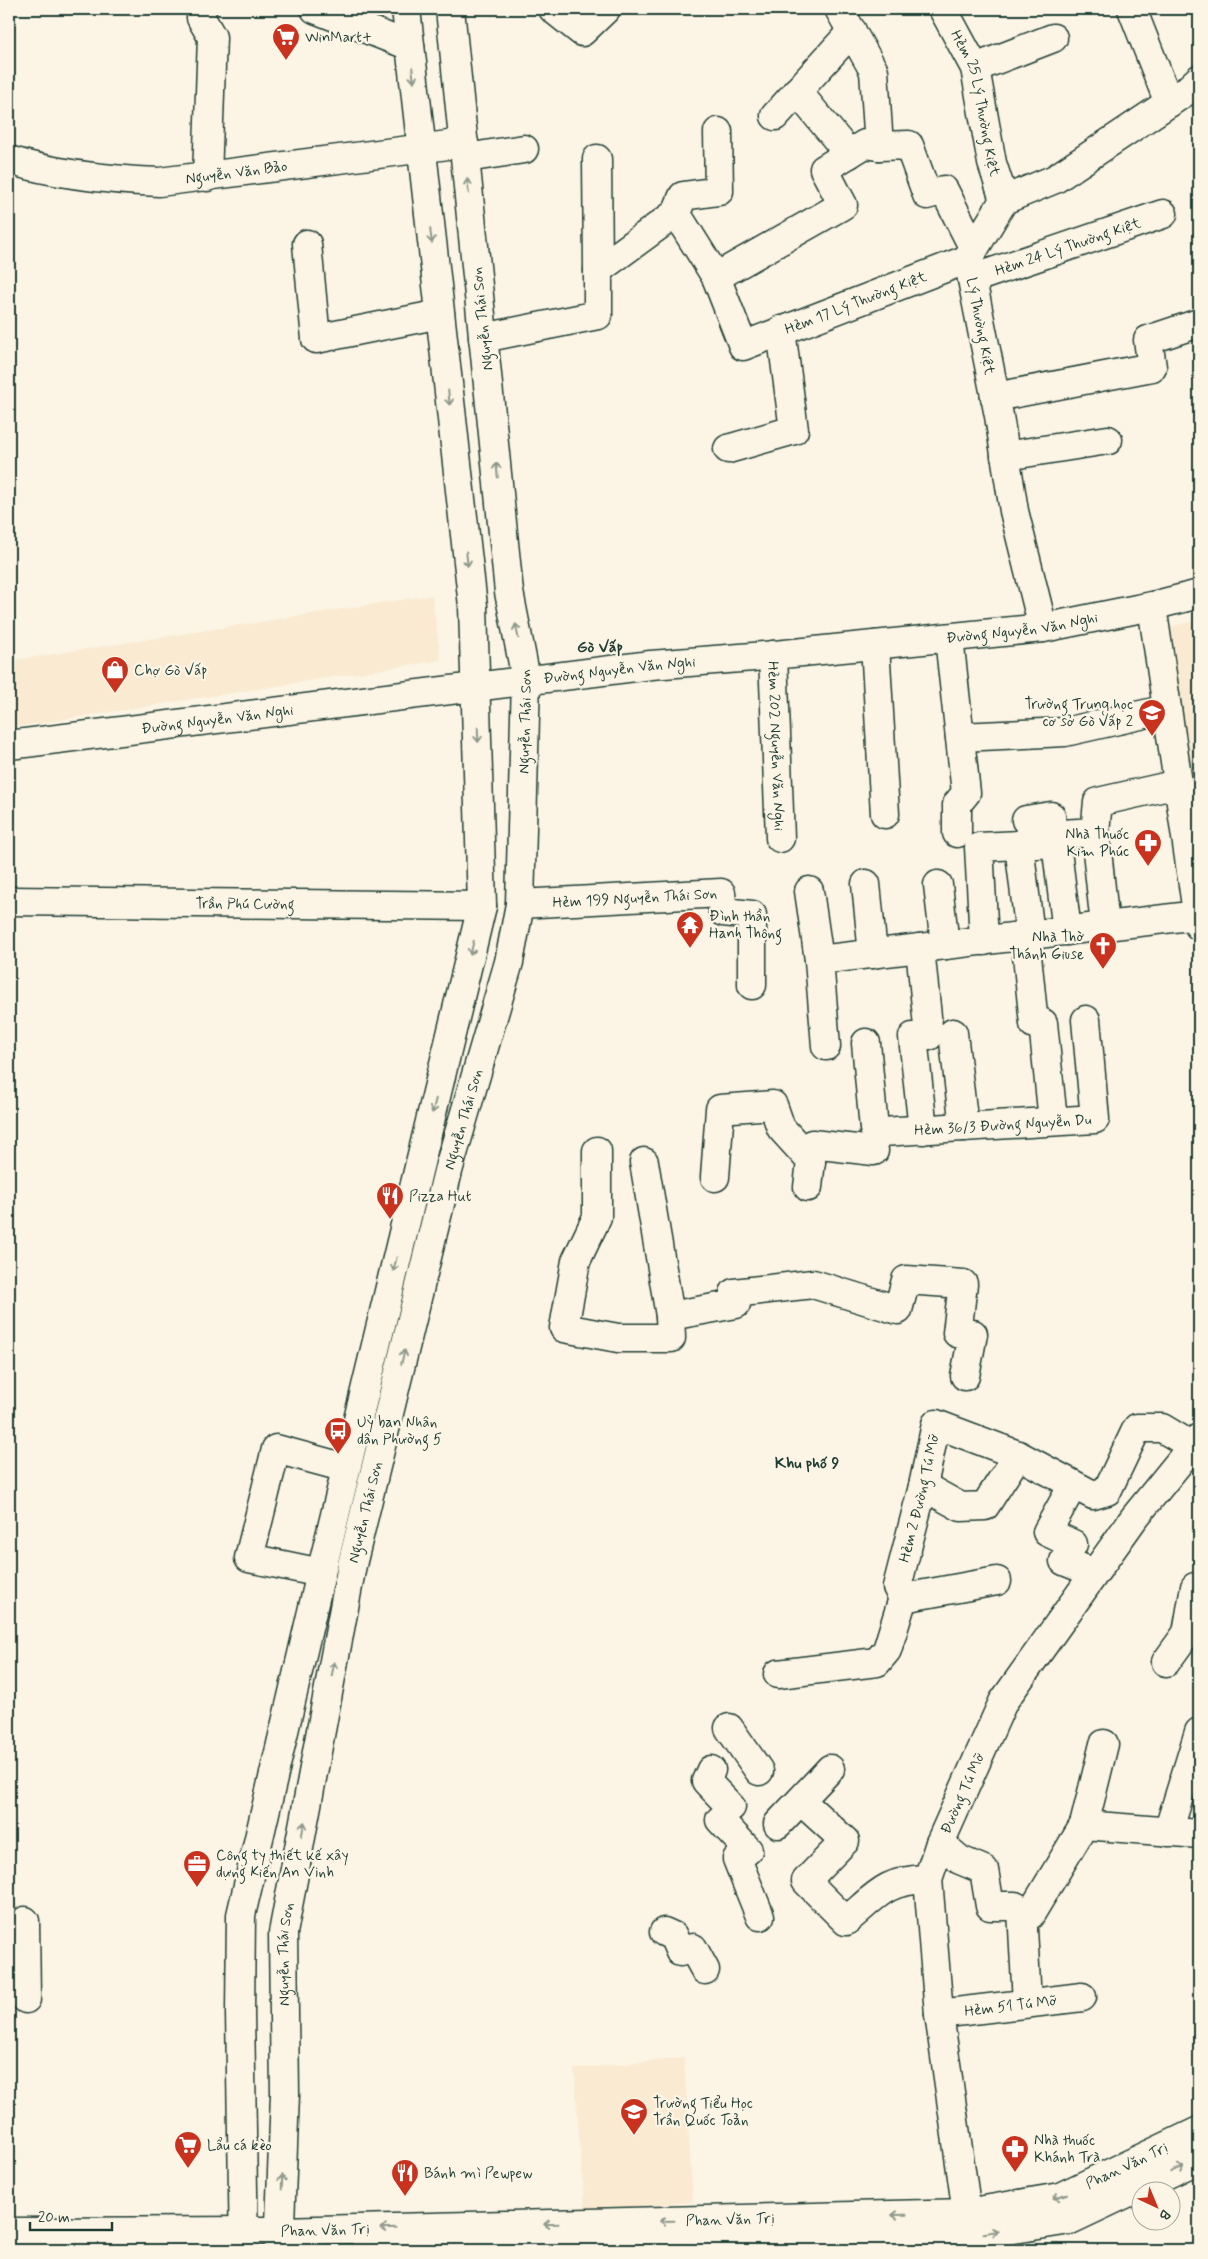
<svg xmlns="http://www.w3.org/2000/svg" width="1208" height="2259" font-family="Mynerve,sans-serif">
  <style>
    .built { fill: #faead2 }
    .lines { fill: none; stroke-linecap: round; stroke-linejoin: round }
    .minor-casing { stroke: #1f3d34; stroke-width: 31 }
    .secondary-casing { stroke: #1f3d34; stroke-width: 31 }
    .minor { stroke: #fcf5e5; stroke-width: 28 }
    .secondary { stroke: #fcf5e5; stroke-width: 28 }
    .oneway { stroke: #8e998c }
    .labels { text-anchor: middle; stroke-width: 4.5; stroke-linejoin: round; paint-order: stroke }
    .poi-label { font-size: 15px; fill: #1f3d34; stroke: #fcf5e5; text-anchor: start }
    .street-label { font-size: 15px; fill: #1f3d34; stroke: #fcf5e5 }
    .neighbourhood-label { font-size: 16px; font-weight: bold; fill: #1f3d34; stroke: #fcf5e5 }
  </style>
  <rect width="100%" height="100%" fill="#fcf5e5"/>
  <filter id="ink" filterUnits="userSpaceOnUse"><feTurbulence type="fractalNoise" baseFrequency=".02" numOctaves="2"/><feDisplacementMap in="SourceGraphic" scale="10" xChannelSelector="R" yChannelSelector="G"/><feConvolveMatrix kernelMatrix="1 2 1 2 8 2 1 2 1" color-interpolation-filters="sRGB"/></filter>
  <g filter="url(#ink)">
    <g class="built">
      <path d="M432 595 441 660 9 728V661Z"/>
      <path d="M1199 620V835L1167 627Z"/>
      <path d="M684 2058 693 2202 585 2211 574 2069Z"/>
    </g>
    <g class="lines">
      <defs>
        <g id="minor">
          <path d="M202 9 201 18 212 37 207 177"/>
          <path d="M315 9 410 46"/>
          <path d="M553 9 582 32 606 9"/>
          <path d="M839 9 874 71 879 146 909 145 927 195 944 190 974 249"/>
          <path id="s1" d="M943 9 975 68 992 163 1004 200"/>
          <path d="M1132 9 1169 103"/>
          <path d="M975 68 1053 38"/>
          <path d="M797 91 849 154"/>
          <path d="M775 116 852 31"/>
          <path d="M466 158 524 149"/>
          <path d="M597 159 598 270"/>
          <path id="s2" d="M9 160C54 174 112 180 159 182L464 143"/>
          <path d="M676 213 683 196 719 191 718 132"/>
          <path d="M307 244 316 339 440 314"/>
          <path d="M716 277 843 205 824 169 865 144 879 146"/>
          <path id="s3" d="M972 279 1163 214"/>
          <path id="s4" d="M483 338 598 315V270L676 213 716 277 743 346 968 259"/>
          <path d="M995 397 1152 367 1148 340 1199 323"/>
          <path d="M728 449 794 430 781 330"/>
          <path d="M1005 456 1108 440"/>
          <path d="M1152 606 1199 926"/>
          <path d="M1043 628 1014 511 999 416 968 259 1004 200 1055 179 1185 92 1199 79"/>
          <path d="M949 638 966 793 957 804V833"/>
          <path d="M875 645 885 814"/>
          <path id="s5" d="M773 655 780 838"/>
          <path d="M960 737 1065 732 1167 709"/>
          <path d="M1026 820 1051 816 1052 844"/>
          <path d="M1095 832 1105 926"/>
          <path d="M1056 843 1067 931"/>
          <path d="M1019 845 1030 935"/>
          <path d="M866 884 873 954"/>
          <path d="M938 885 945 945"/>
          <path d="M809 891 819 960 826 1046"/>
          <path id="s6" d="M9 901 482 906"/>
          <path id="s7" d="M520 904 721 893 723 912 752 915V985"/>
          <path d="M1025 936 1034 1024"/>
          <path d="M984 941 979 847 1056 843 1061 834 1095 832 1098 802 1178 784"/>
          <path d="M920 948 929 1036"/>
          <path d="M819 960 1198 915"/>
          <path d="M1043 1023 1053 1121"/>
          <path d="M953 1033 964 1127"/>
          <path d="M913 1037 923 1130"/>
          <path id="s8" d="M866 1043 874 1129 882 1132 1095 1119 1086 1020"/>
          <path d="M597 1151V1217L576 1261 564 1328 618 1338H671L670 1316 736 1304"/>
          <path d="M811 1161 812 1144 874 1151"/>
          <path d="M644 1162 670 1316"/>
          <path d="M715 1177 720 1109 773 1105 781 1128 811 1161 808 1187"/>
          <path d="M734 1293 813 1284 898 1310 906 1280 963 1284 957 1333 973 1334 965 1376"/>
          <path d="M1073 1485 1047 1532 1073 1544 1064 1561 1094 1573"/>
          <path d="M923 1486 961 1507 985 1506 1018 1455"/>
          <path d="M321 1573 249 1558 276 1449 346 1468"/>
          <path d="M903 1598 997 1581"/>
          <path d="M1166 1662 1187 1633 1195 1587H1199"/>
          <path id="s9" d="M778 1674 877 1662 887 1650 903 1598 897 1587 923 1486 936 1424 1018 1455 1093 1495 1107 1491 1137 1428H1162L1192 1446"/>
          <path d="M729 1728 759 1771"/>
          <path d="M711 1770 706 1781 731 1807"/>
          <path d="M801 1801 845 1841 806 1881 846 1921C877 1895 885 1880 928 1879"/>
          <path d="M720 1820 748 1850 737 1859 760 1916"/>
          <path d="M778 1824 830 1769"/>
          <path d="M1084 1825 1104 1744"/>
          <path d="M1168 1832 1199 1732"/>
          <path d="M940 1843 960 1860 984 1870 990 1906H1015L1030 1915 1084 1825 1199 1834"/>
          <path d="M1022 1910 1027 2003"/>
          <path d="M25 1921 26 1999"/>
          <path d="M664 1932 673 1936 680 1952 693 1948 705 1970"/>
          <path id="s10" d="M939 2014 1082 1997"/>
          <path id="s11" d="M967 2213 939 2014 928 1879 940 1843 1003 1702 1134 1518 1199 1438"/>
        </g>
        <g id="secondary">
          <path id="s12" d="M9 745 651 665 753 657 1043 628 1152 606 1199 594"/>
          <path id="s13" d="M9 2232 280 2231 967 2213 1060 2197 1199 2131"/>
          <path d="M244 2250 240 2013 241 1915 321 1573 482 906 473 606 406 9"/>
          <path id="s14" d="M279 2250 285 2094 283 1933 352 1565 448 1171 509 962 520 904 526 679 509 592 450 9"/>
          <path d="M365 2250 970 2236 1070 2220 1199 2159"/>
        </g>
      </defs>
      <use href="#minor" class="minor-casing"/>
      <use href="#secondary" class="secondary-casing"/>
      <use href="#minor" class="minor"/>
      <use href="#secondary" class="secondary"/>
    </g>
    <defs><path id="oneway-shaft" d="M-6 0H5M1.5-3L5.5 0L1.5 3" fill="none" stroke-width="1.6" stroke-linecap="round" stroke-linejoin="round" transform="scale(1.25)"/></defs>
    <g class="oneway">
      <use href="#oneway-shaft" transform="translate(413 75) rotate(84)"/>
      <use href="#oneway-shaft" transform="translate(468 186) rotate(-96)"/>
      <use href="#oneway-shaft" transform="translate(431 236) rotate(83)"/>
      <use href="#oneway-shaft" transform="translate(449 398) rotate(84)"/>
      <use href="#oneway-shaft" transform="translate(497 470) rotate(-96)"/>
      <use href="#oneway-shaft" transform="translate(467 559) rotate(84)"/>
      <use href="#oneway-shaft" transform="translate(517 631) rotate(-101)"/>
      <use href="#oneway-shaft" transform="translate(478 735) rotate(88)"/>
      <use href="#oneway-shaft" transform="translate(472 948) rotate(104)"/>
      <use href="#oneway-shaft" transform="translate(434 1106) rotate(104)"/>
      <use href="#oneway-shaft" transform="translate(395 1264) rotate(104)"/>
      <use href="#oneway-shaft" transform="translate(403 1357) rotate(-76)"/>
      <use href="#oneway-shaft" transform="translate(333 1669) rotate(-79)"/>
      <use href="#oneway-shaft" transform="translate(303 1829) rotate(-79)"/>
      <use href="#oneway-shaft" transform="translate(1177 2169) rotate(-25)"/>
      <use href="#oneway-shaft" transform="translate(282 2182) rotate(-88)"/>
      <use href="#oneway-shaft" transform="translate(1060 2196) rotate(162)"/>
      <use href="#oneway-shaft" transform="translate(899 2215) rotate(179)"/>
      <use href="#oneway-shaft" transform="translate(667 2221) rotate(179)"/>
      <use href="#oneway-shaft" transform="translate(551 2224) rotate(178)"/>
      <use href="#oneway-shaft" transform="translate(388 2228) rotate(178)"/>
      <use href="#oneway-shaft" transform="translate(991 2232) rotate(-9)"/>
    </g>
  </g>
  <defs>
    <symbol id="supermarket-pin" viewBox="-11 -11 22 30"><path d="M0 17L-7.5 6A9.5 9.5 0 1 1 7.5 6Z" fill="#c8321e" stroke="#fcf5e5"/><path d="M-6-5.5h2.5l.6 2H6L4.5 2H-2.5L-4.4-4H-6ZM-1.5 3.2a1.3 1.3 0 1 0 .1 0ZM3 3.2a1.3 1.3 0 1 0 .1 0Z" fill="#fff"/></symbol>
    <symbol id="shop-pin" viewBox="-11 -11 22 30"><path d="M0 17L-7.5 6A9.5 9.5 0 1 1 7.5 6Z" fill="#c8321e" stroke="#fcf5e5"/><path d="M-5-2.5h2.3a2.7 3.5 0 0 1 5.4 0H5L5.5 6h-11ZM-1.5-2.5h3a1.5 2.3 0 0 0-3 0Z" fill="#fff"/></symbol>
    <symbol id="school-pin" viewBox="-11 -11 22 30"><path d="M0 17L-7.5 6A9.5 9.5 0 1 1 7.5 6Z" fill="#c8321e" stroke="#fcf5e5"/><path d="M0-5L7-2L0 1L-7-2ZM-4 1L0 2.5L4 1V4Q0 6-4 4Z" fill="#fff"/></symbol>
    <symbol id="pharmacy-pin" viewBox="-11 -11 22 30"><path d="M0 17L-7.5 6A9.5 9.5 0 1 1 7.5 6Z" fill="#c8321e" stroke="#fcf5e5"/><path d="M-2-6h4v4h4v4h-4v4h-4v-4h-4v-4h4Z" fill="#fff"/></symbol>
    <symbol id="temple-pin" viewBox="-11 -11 22 30"><path d="M0 17L-7.5 6A9.5 9.5 0 1 1 7.5 6Z" fill="#c8321e" stroke="#fcf5e5"/><path d="M0-6L5-2H3V0L6.5 2.5H4V6H1.5V3h-3V6H-4V2.5H-6.5L-3 0V-2H-5Z" fill="#fff"/></symbol>
    <symbol id="church-pin" viewBox="-11 -11 22 30"><path d="M0 17L-7.5 6A9.5 9.5 0 1 1 7.5 6Z" fill="#c8321e" stroke="#fcf5e5"/><path d="M-1.2-6h2.4v3.5h3.3v2.4h-3.3V6h-2.4V-.1h-3.3v-2.4h3.3Z" fill="#fff"/></symbol>
    <symbol id="restaurant-pin" viewBox="-11 -11 22 30"><path d="M0 17L-7.5 6A9.5 9.5 0 1 1 7.5 6Z" fill="#c8321e" stroke="#fcf5e5"/><path d="M-5-6h1v4h1v-4h1v4h1v-4h1v5L-1.5 .5V6h-2V.5L-5-1ZM5-6V6H3V1.5H1.5Q1.5-4 5-6Z" fill="#fff"/></symbol>
    <symbol id="bus-pin" viewBox="-11 -11 22 30"><path d="M0 17L-7.5 6A9.5 9.5 0 1 1 7.5 6Z" fill="#c8321e" stroke="#fcf5e5"/><path d="M-5-6H5V4H4V6H2V4H-2V6H-4V4H-5ZM-3.5-4V0h7V-4ZM-3.5 1.2v1.5H-2V1.2ZM2 1.2v1.5H3.5V1.2Z" fill="#fff"/></symbol>
    <symbol id="office-pin" viewBox="-11 -11 22 30"><path d="M0 17L-7.5 6A9.5 9.5 0 1 1 7.5 6Z" fill="#c8321e" stroke="#fcf5e5"/><path d="M-6-3h4V-5.5h4V-3h4V5H-6ZM-1-4.5V-3h2v-1.5ZM-6 0V1H6V0Z" fill="#fff"/></symbol>
  </defs>
  <g fill-rule="evenodd">
    <use href="#supermarket-pin" x="270" y="21" width="32" height="43"/>
    <use href="#shop-pin" x="99" y="654" width="32" height="43"/>
    <use href="#school-pin" x="1136" y="697" width="32" height="43"/>
    <use href="#pharmacy-pin" x="1132" y="827" width="32" height="43"/>
    <use href="#temple-pin" x="674" y="909" width="32" height="43"/>
    <use href="#church-pin" x="1087" y="930" width="32" height="43"/>
    <use href="#restaurant-pin" x="374" y="1180" width="32" height="43"/>
    <use href="#bus-pin" x="322" y="1415" width="32" height="43"/>
    <use href="#office-pin" x="181" y="1848" width="32" height="43"/>
    <use href="#school-pin" x="618" y="2096" width="32" height="43"/>
    <use href="#supermarket-pin" x="172" y="2129" width="32" height="43"/>
    <use href="#pharmacy-pin" x="999" y="2133" width="32" height="43"/>
    <use href="#restaurant-pin" x="389" y="2157" width="32" height="43"/>
  </g>
  <g class="labels">
    <g class="poi-label">
      <text x="305" y="42">WinMart+</text>
      <text x="134" y="675">Chợ Gò Vấp</text>
      <text x="1133" y="709" text-anchor="end">Trường Trung học<tspan x="1133" dy="17">cơ sở Gò Vấp 2</tspan></text>
      <text x="1129" y="839" text-anchor="end">Nhà Thuốc<tspan x="1129" dy="17">Kim Phúc</tspan></text>
      <text x="709" y="921">Đình thần<tspan x="709" dy="17">Hanh Thông</tspan></text>
      <text x="1084" y="942" text-anchor="end">Nhà Thờ<tspan x="1084" dy="17">Thánh Giuse</tspan></text>
      <text x="409" y="1201">Pizza Hut</text>
      <text x="357" y="1427">Uỷ ban Nhân<tspan x="357" dy="17">dân Phường 5</tspan></text>
      <text x="216" y="1860">Công ty thiết kế xây<tspan x="216" dy="17">dựng Kiến An Vinh</tspan></text>
      <text x="653" y="2108">Trường Tiểu Học<tspan x="653" dy="17">Trần Quốc Toản</tspan></text>
      <text x="1034" y="2145">Nhà thuốc<tspan x="1034" dy="17">Khánh Trà</tspan></text>
      <text x="207" y="2150">Lẩu cá kèo</text>
      <text x="424" y="2178">Bánh mì Pewpew</text>
    </g>
    <g class="street-label">
      <text dy="5" stroke="none"><textPath href="#s1" startOffset="101">Hẻm 25 Lý Thường Kiệt</textPath></text>
      <text dy="5" stroke="none"><textPath href="#s2" startOffset="230">Nguyễn Văn Bảo</textPath></text>
      <text dy="5" stroke="none"><textPath href="#s3" startOffset="101">Hẻm 24 Lý Thường Kiệt</textPath></text>
      <text dy="5" stroke="none"><textPath href="#s4" startOffset="529">Hẻm 17 Lý Thường Kiệt</textPath></text>
      <text transform="translate(482 319) rotate(-96)" y="5">Nguyễn Thái Sơn</text>
      <text transform="translate(981 326) rotate(79)" y="5">Lý Thường Kiệt</text>
      <text dy="5" stroke="none"><textPath href="#s12" startOffset="1020">Đường Nguyễn Văn Nghi</textPath></text>
      <text dy="5" stroke="none"><textPath href="#s12" startOffset="615">Đường Nguyễn Văn Nghi</textPath></text>
      <text dy="5" stroke="none"><textPath href="#s12" startOffset="210">Đường Nguyễn Văn Nghi</textPath></text>
      <text dy="5" stroke="none"><textPath href="#s14" startOffset="1556">Nguyễn Thái Sơn</textPath></text>
      <text dy="5" stroke="none"><textPath href="#s5" startOffset="91">Hẻm 202 Nguyễn Văn Nghi</textPath></text>
      <text dy="5" stroke="none"><textPath href="#s7" startOffset="115">Hẻm 199 Nguyễn Thái Sơn</textPath></text>
      <text dy="5" stroke="none"><textPath href="#s6" startOffset="236">Trần Phú Cường</textPath></text>
      <text dy="5" stroke="none"><textPath href="#s14" startOffset="1151">Nguyễn Thái Sơn</textPath></text>
      <text dy="5" stroke="none"><textPath href="#s8" startOffset="216">Hẻm 36/3 Đường Nguyễn Du</textPath></text>
      <text dy="5" stroke="none"><textPath href="#s9" startOffset="274">Hẻm 2 Đường Tú Mỡ</textPath></text>
      <text dy="5" stroke="none"><textPath href="#s14" startOffset="746">Nguyễn Thái Sơn</textPath></text>
      <text dy="5" stroke="none"><textPath href="#s11" startOffset="429">Đường Tú Mỡ</textPath></text>
      <text dy="5" stroke="none"><textPath href="#s14" startOffset="296">Nguyễn Thái Sơn</textPath></text>
      <text dy="5" stroke="none"><textPath href="#s10" startOffset="72">Hẻm 51 Tú Mỡ</textPath></text>
      <text dy="5" stroke="none"><textPath href="#s13" startOffset="1126">Phan Văn Trị</textPath></text>
      <text dy="5" stroke="none"><textPath href="#s13" startOffset="721">Phan Văn Trị</textPath></text>
      <text dy="5" stroke="none"><textPath href="#s13" startOffset="316">Phan Văn Trị</textPath></text>
    </g>
    <g class="neighbourhood-label">
      <text x="600" y="652">Gò Vấp</text>
      <text x="807" y="1468">Khu phố 9</text>
    </g>
  </g>
  <rect width="1208" height="2259" fill="none" stroke="#fcf5e5" stroke-width="30"/>
  <rect x="15" y="15" width="1178" height="2229" fill="none" stroke="#1f3d34" stroke-width="2" filter="url(#ink)"/>
  <g transform="translate(1156 2206) rotate(136)"><circle r="24" fill="#fcf5e5" stroke="#a4ab9e"/>
  <path d="M0-4L9 19L0 12L-9 19Z" fill="#c8321e"/>
  <text y="-8" font-size="14" font-weight="bold" text-anchor="middle" fill="#1f3d34">B</text>
  </g>
  <path d="M30 2222v8h82v-8" fill="none" stroke="#1f3d34" stroke-width="2.5"/>
  <text x="38" y="2222" font-size="15" fill="#1f3d34" stroke="#fcf5e5" stroke-width="4" paint-order="stroke">20 m</text>
</svg>
